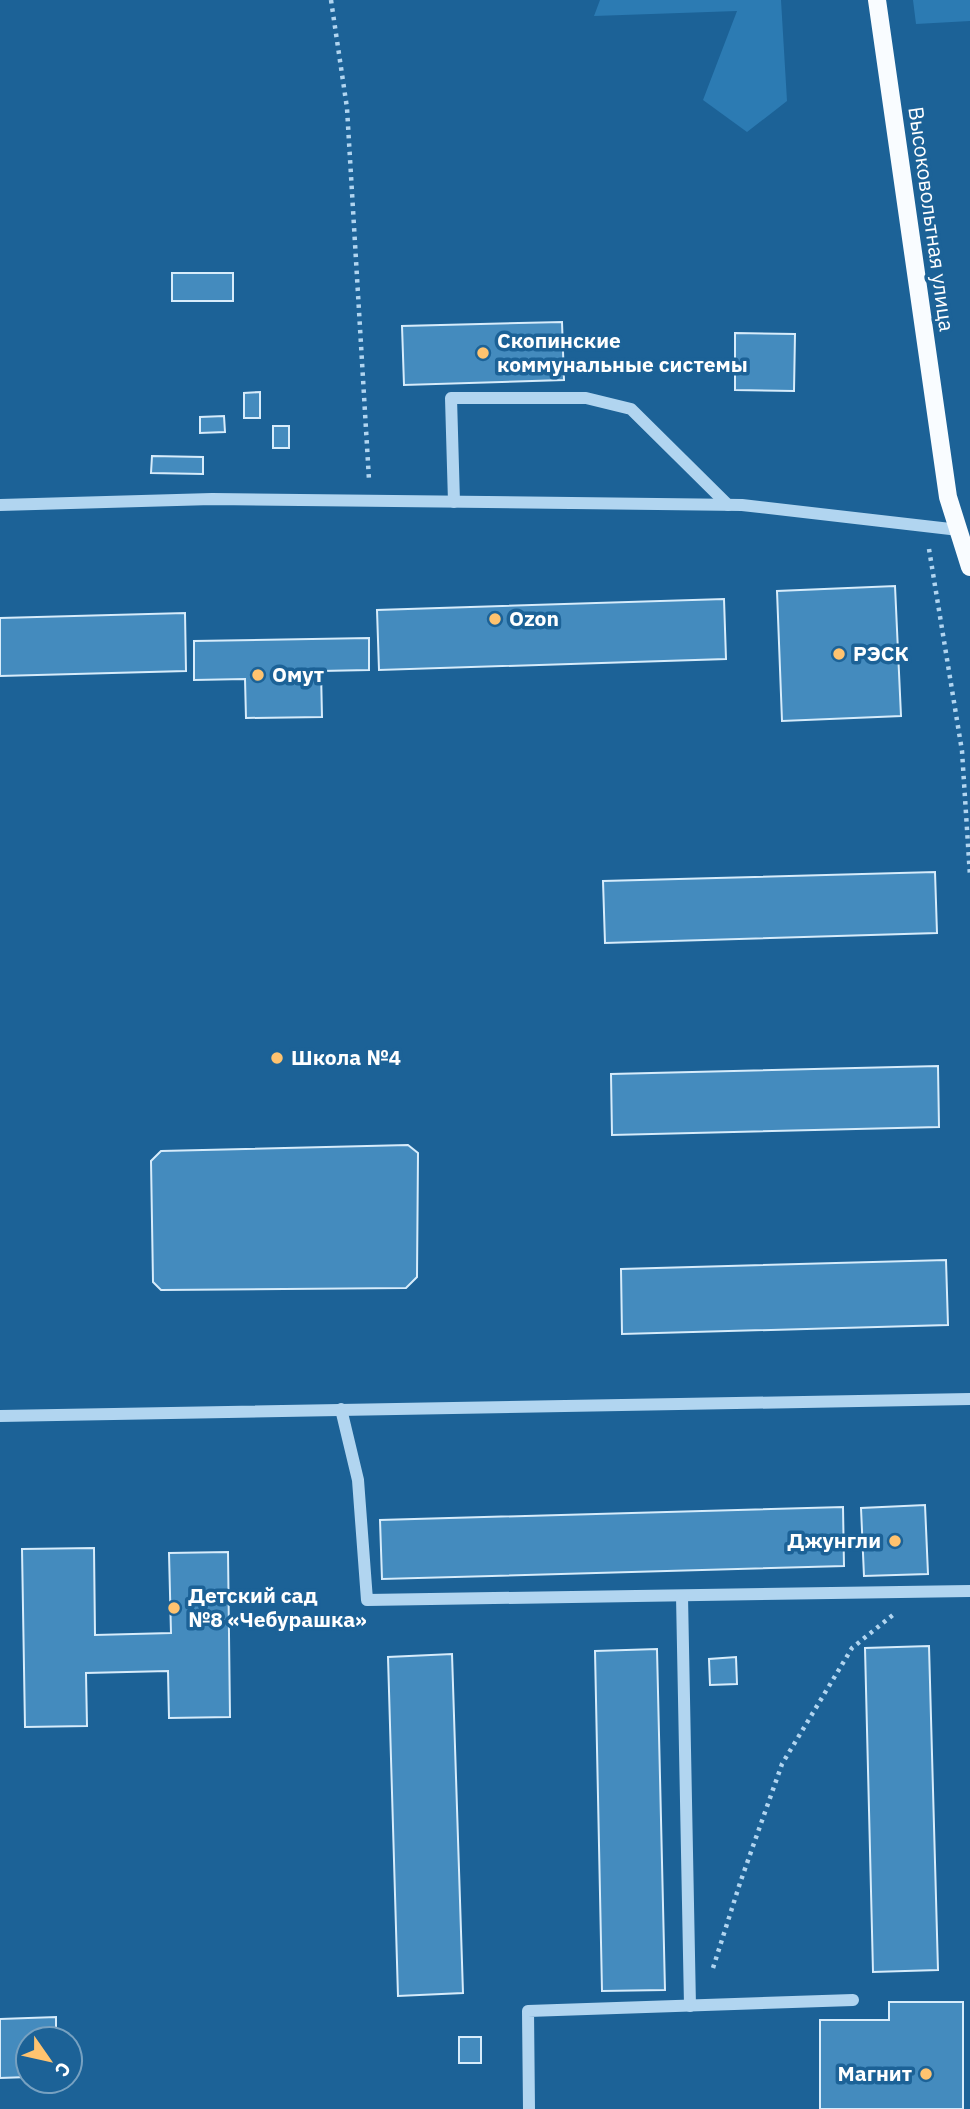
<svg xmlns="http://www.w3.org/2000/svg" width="970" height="2109" font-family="'IBM Plex Sans',sans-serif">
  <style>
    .green { fill: #2c7bb3 }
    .building { fill: #448bbe; stroke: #d7ecfb; stroke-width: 2 }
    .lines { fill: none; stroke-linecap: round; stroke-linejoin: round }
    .path { stroke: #b1d5f0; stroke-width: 4.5; stroke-dasharray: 3.5 5; stroke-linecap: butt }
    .minor { stroke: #b1d5f0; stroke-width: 12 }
    .major { stroke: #f9fcff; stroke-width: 18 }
    .poi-dot { fill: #ffc36f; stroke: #1c6297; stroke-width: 2.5 }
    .labels { text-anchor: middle; stroke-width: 7; stroke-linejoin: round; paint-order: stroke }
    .street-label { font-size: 21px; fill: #fff; stroke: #1c6297 }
    .poi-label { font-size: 21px; font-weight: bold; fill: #fff; stroke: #1c6297; text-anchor: start }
  </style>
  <rect width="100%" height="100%" fill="#1c6297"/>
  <g class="green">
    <path d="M600 0H781L787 101 747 132 703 100 737 11 594 16Z"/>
    <path d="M913 0H970V21L916 24Z"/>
  </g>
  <g class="building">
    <rect x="172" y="273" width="61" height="28"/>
    <path d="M562 322 564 380 404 385 402 326Z"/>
    <path d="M735 333 795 334 794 391 735 390Z"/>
    <path d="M260 392V418H244V393Z"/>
    <path d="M224 416 225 432 200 433V417Z"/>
    <rect x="273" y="426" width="16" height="22"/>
    <path d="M152 456 203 457V474L151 473Z"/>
    <path d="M895 586 901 716 782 721 777 591Z"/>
    <path d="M724 599 726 659 379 670 377 610Z"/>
    <path d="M185 613 186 671 0 676V618Z"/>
    <path d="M369 638V670L321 671 322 717 246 718 245 679 194 680V641Z"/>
    <path d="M935 872 937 933 605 943 603 881Z"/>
    <path d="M938 1066 939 1127 612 1135 611 1074Z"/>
    <path d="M408 1145 418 1153 417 1277 406 1288 161 1290 153 1282 151 1161 161 1151Z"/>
    <path d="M946 1260 948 1325 622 1334 621 1269Z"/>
    <path d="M925 1505 928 1574 864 1576 861 1508Z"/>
    <path d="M843 1507 844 1566 382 1579 380 1520Z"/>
    <path d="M94 1548 95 1635 171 1633 169 1553 228 1552 230 1717 169 1718 168 1671 86 1673 87 1726 25 1727 22 1549Z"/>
    <path d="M929 1646 938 1970 873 1972 865 1648Z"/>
    <path d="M657 1649 665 1990 602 1991 595 1651Z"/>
    <path d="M452 1654 463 1993 398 1996 388 1657Z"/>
    <path d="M736 1657 737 1684 710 1685 709 1659Z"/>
    <path d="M889 2002H963V2109H820V2020H889Z"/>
    <path d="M56 2017V2039H28V2077L0 2078V2019Z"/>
    <rect x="459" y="2037" width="22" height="26"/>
  </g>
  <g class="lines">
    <g class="path">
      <path d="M331 0 347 108 369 480"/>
      <path d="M929 549 962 751 970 876"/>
      <path d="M713 1968 740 1883 782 1764 852 1648 894 1614"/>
    </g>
    <g class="minor">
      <path d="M454 502 451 398H586L631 409 728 505"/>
      <path d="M0 505 212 499 742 505 959 530"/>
      <path d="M341 1409 358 1480 367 1600 970 1591"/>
      <path d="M0 1416 970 1399"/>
      <path d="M682 1596 690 2006"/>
      <path d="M529 2109 528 2011 853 2000"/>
    </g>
    <path class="major" d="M877 0 948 497 970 567"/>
  </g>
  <g class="poi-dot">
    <circle cx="483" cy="353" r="7"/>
    <circle cx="495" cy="619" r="7"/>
    <circle cx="839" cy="654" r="7"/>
    <circle cx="258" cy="675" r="7"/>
    <circle cx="277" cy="1058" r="7"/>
    <circle cx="895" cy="1541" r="7"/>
    <circle cx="174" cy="1608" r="7"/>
    <circle cx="926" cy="2074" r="7"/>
  </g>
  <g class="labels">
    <g class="street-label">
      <text transform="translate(931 219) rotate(82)" y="7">Высоковольтная улица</text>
    </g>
    <g class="poi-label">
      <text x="497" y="348">Скопинские<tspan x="497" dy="24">коммунальные системы</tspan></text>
      <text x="509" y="626">Ozon</text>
      <text x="853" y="661">РЭСК</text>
      <text x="272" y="682">Омут</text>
      <text x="291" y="1065">Школа №4</text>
      <text x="881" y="1548" text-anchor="end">Джунгли</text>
      <text x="188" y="1603">Детский сад<tspan x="188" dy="24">№8 «Чебурашка»</tspan></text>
      <text x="912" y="2081" text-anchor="end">Магнит</text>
    </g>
  </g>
  <g transform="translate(49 2060) rotate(124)"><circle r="33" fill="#1c6297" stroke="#77a1c1" stroke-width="2"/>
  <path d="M0-5L12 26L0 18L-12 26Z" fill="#ffc36f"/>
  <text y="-10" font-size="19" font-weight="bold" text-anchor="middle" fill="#ffffff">С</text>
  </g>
</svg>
